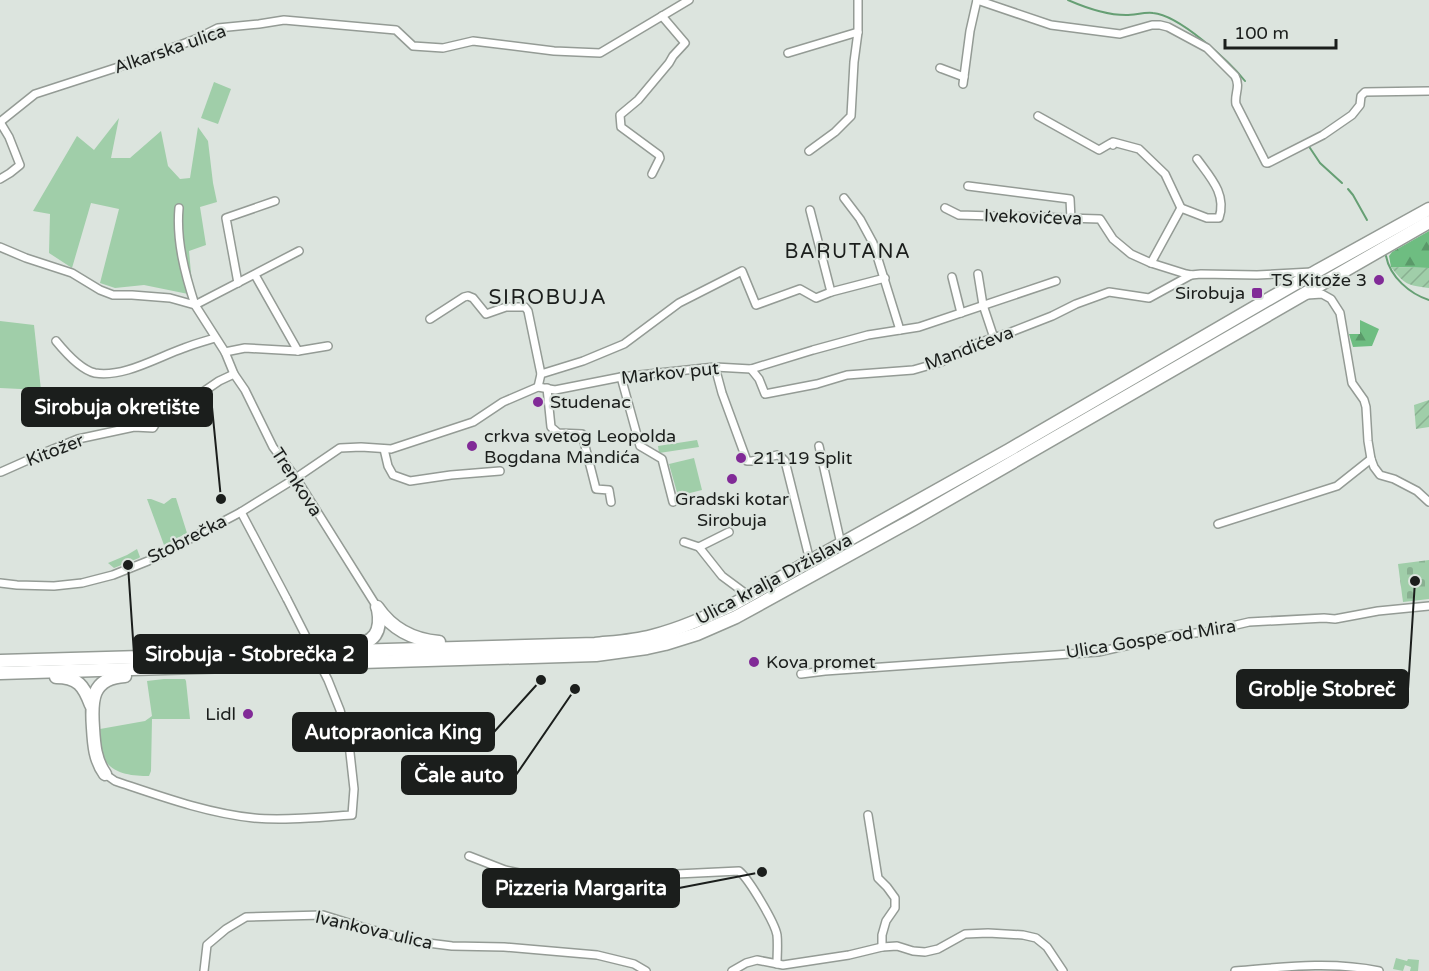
<svg xmlns="http://www.w3.org/2000/svg" width="1429" height="971" font-family="'Varela Round',sans-serif">
  <style>
    .grass { fill: #a0cea9 }
    .forest { fill: url(#forest-firs) }
    .cemetery { fill: url(#cemetery-stones) }
    .garden { fill: url(#garden-furrows) }
    .lines { fill: none; stroke-linecap: round; stroke-linejoin: round }
    .stream { stroke: #669f74; stroke-width: 2 }
    .minor-casing { stroke: #949b95; stroke-width: 10 }
    .trunk-casing { stroke: #949b95; stroke-width: 15 }
    .minor { stroke: #fff; stroke-width: 7 }
    .trunk { stroke: #fff; stroke-width: 12 }
    .minor-bridge-casing { stroke: #949b95; stroke-width: 10; stroke-linecap: butt }
    .minor-bridge { stroke: #fff; stroke-width: 7 }
    .poi-dot { fill: #812a97; stroke: #dce4de; stroke-width: 2 }
    .labels { text-anchor: middle; stroke-width: 4.5; stroke-linejoin: round; paint-order: stroke }
    .street-label { font-size: 18px; fill: #1b1e1c; stroke: #dce4de }
    .poi-label { font-size: 18px; fill: #1b1e1c; stroke: #dce4de; text-anchor: start }
    .neighbourhood-label { font-size: 20px; letter-spacing: 1.5px; fill: #1b1e1c; stroke: #dce4de }
    .quarter-label { font-size: 21px; letter-spacing: 1.5px; fill: #1b1e1c; stroke: #dce4de }
    .leader { fill: none; stroke: #1b1e1c; stroke-width: 2 }
    .callout-dot { fill: #1b1e1c; stroke: #dce4de; stroke-width: 2 }
    .callout { fill: #1b1e1c; stroke: #1b1e1c; stroke-width: 2 }
    .callout-label { font-size: 20px; text-anchor: middle; font-weight: bold; fill: #fff }
  </style>
  <defs>
    <pattern id="forest-firs" width="22" height="20" patternUnits="userSpaceOnUse" patternTransform="scale(1.5)"><rect width="22" height="20" fill="#6ebd81"/><path d="M5 1l3.5 6h-7zM16 11l3.5 6h-7z" fill="#5a9969"/></pattern>
    <pattern id="cemetery-stones" width="16" height="16" patternUnits="userSpaceOnUse" patternTransform="scale(1.5)"><rect width="16" height="16" fill="#a0cea9"/><path d="M2 7V4a2 2 0 0 1 4 0v3zM10 15v-3a2 2 0 0 1 4 0v3z" fill="#89b091"/></pattern>
    <pattern id="garden-furrows" width="10" height="10" patternUnits="userSpaceOnUse" patternTransform="scale(1.5)"><rect width="10" height="10" fill="#a0cea9"/><path d="M-1 1l2-2M0 10L10 0M9 11l2-2" fill="none" stroke="#89b091"/></pattern>
  </defs>
  <rect width="100%" height="100%" fill="#dce4de"/>
  <g class="grass">
    <path d="M214 82 231 89 218 124 201 118Z"/>
    <path d="M119 118 111 158H130L161 131 168 166 180 179 190 178 198 127 208 141 213 183 217 202 200 207 206 245 189 251 193 295 144 285 115 288 100 283 119 209 91 203 72 268 49 253 50 214 33 211 77 136 94 150Z"/>
    <path d="M0 321 34 325 41 390 0 388Z"/>
    <path d="M697 440 699 447 659 453 658 446Z"/>
    <path d="M694 458 702 490 678 496 669 464Z"/>
    <path d="M172 498H176L187 533 164 545 147 499H151L164 504Z"/>
    <path d="M137 549 140 557 139 558 114 568 108 563 127 555Z"/>
    <path d="M164 679H185L186 681 190 719H152L151 771 149 776C131 776 109 774 102 754 100 747 101 737 100 729L145 721 152 716 147 681Z"/>
    <path d="M1396 958 1407 961 1408 959 1419 960 1418 971H1410L1411 967 1405 965 1403 971 1393 969Z"/>
  </g>
  <g class="forest">
    <path d="M1429 231V268L1391 267 1389 256 1392 252Z"/>
    <path d="M1360 320 1379 329 1372 346 1353 347 1349 334H1360Z"/>
  </g>
  <path class="cemetery" d="M1429 560V599L1403 602 1398 564Z"/>
  <g class="garden">
    <path d="M1391 267 1429 268V288C1407 285 1405 285 1391 267Z"/>
    <path d="M1429 400V427L1416 429 1414 405Z"/>
  </g>
  <g class="lines">
    <g class="stream">
      <path d="M1068 0C1084 7 1108 15 1126 15 1135 15 1144 12 1153 13 1179 15 1229 61 1245 81"/>
      <path d="M1308 145 1320 163 1342 183"/>
      <path d="M1348 189 1353 195 1367 220"/>
      <path d="M1386 256C1390 277 1410 294 1429 300"/>
    </g>
    <defs>
      <g id="minor">
        <path d="M977 0 1051 25 1120 34 1152 25H1160L1168 27 1207 48 1235 76C1241 87 1234 94 1236 104L1266 163H1268L1323 135 1352 115 1360 105 1361 96 1365 92 1429 91"/>
        <path d="M788 53 858 32"/>
        <path d="M940 68 964 77"/>
        <path d="M963 84 970 31 977 0"/>
        <path d="M1038 116 1099 150 1111 143 1113 145V142L1139 149 1165 174 1181 208"/>
        <path d="M0 122 35 94 140 60 196 39 218 28 259 24 284 20 396 30 413 46 443 48 473 41 554 51 600 53 689 0"/>
        <path d="M809 151 835 132 851 116 854 62 858 32V0"/>
        <path d="M652 174 660 158 659 155 621 127 620 115 638 100 669 63 673 56 685 43 662 16"/>
        <path d="M0 179 10 173 20 165 9 137 0 122"/>
        <path d="M968 186 1070 199 1071 219"/>
        <path d="M844 198 860 219 873 243 900 330"/>
        <path d="M179 208C176 241 185 274 195 305L299 251"/>
        <path d="M945 208 959 215 1100 219 1113 239 1131 254 1151 263 1186 274 1191 275 1201 274 1257 275 1312 272"/>
        <path d="M1181 208 1207 218H1219C1227 194 1210 177 1197 159"/>
        <path d="M810 210 831 292"/>
        <path d="M0 247 26 258 72 273 100 290 113 295H132L170 298 195 305 225 352 234 374 245 390 273 447 296 478 377 607"/>
        <path d="M1151 263 1181 208"/>
        <path d="M978 274 983 305 994 338"/>
        <path d="M255 275 298 351"/>
        <path d="M952 277 961 313"/>
        <path d="M238 283 226 218 275 201"/>
        <path d="M1307 295 1322 294 1331 299 1340 313 1352 383 1364 400 1366 407 1368 441 1371 459 1374 467 1380 475 1394 479 1417 491 1429 502"/>
        <path d="M430 319 464 297 468 296 473 298 486 314 506 307H525L528 311 541 374"/>
        <path d="M56 341C65 352 81 370 95 373 123 378 158 357 184 348 194 344 205 341 215 338"/>
        <path d="M225 352 245 348 298 351 328 346"/>
        <path d="M715 367 722 393 747 461H752L777 455 780 456 785 461 810 561"/>
        <path d="M751 369 759 379 765 394 817 384 847 375 913 370 941 362 975 344 1011 332 1052 316 1076 304 1109 292 1149 298 1191 275"/>
        <path d="M621 377 640 446 662 459 673 502"/>
        <path d="M538 387 541 374 583 361 624 344 679 303 742 271 756 305 800 289 816 298 831 292 885 278"/>
        <path d="M547 388 551 427 558 433 582 434 596 489 609 490 611 502"/>
        <path d="M819 446 841 544"/>
        <path d="M384 449 388 466 393 475 410 481 451 475 500 471"/>
        <path d="M1 472 46 452 78 439 134 427 153 428 161 415 183 402 200 394 219 381 234 374"/>
        <path d="M241 512 287 599"/>
        <path d="M1218 524 1337 486 1371 459"/>
        <path d="M684 542 699 547 729 532"/>
        <path d="M699 547 722 576 749 596"/>
        <path d="M0 583 17 585 54 586 82 583 113 575 148 561 241 512 296 478 340 448 361 447 391 449 473 422 503 402 538 387 555 390 621 377 715 367 751 369 813 350 868 335 919 327 1056 281"/>
        <path d="M801 674 825 671 1098 652 1174 635 1206 632 1249 622 1324 618 1335 619 1378 611 1429 606"/>
        <path d="M105 774 115 781C160 796 206 813 254 818 286 821 320 817 352 815L354 789 349 744"/>
        <path d="M868 815 878 878 887 887 895 898V908L886 921 882 935V947"/>
        <path d="M469 856 505 870 552 880 739 871C749 879 775 923 777 935 778 944 777 955 777 964"/>
        <path d="M204 971 207 945 226 929 246 917 323 915 352 924 412 941 452 946 504 947 597 955 634 964 646 971"/>
        <path d="M732 971 746 963 757 960 783 965 849 955 882 947 897 946 913 951 925 952 938 949 965 934 988 933 1023 935 1036 938 1047 947 1063 971"/>
        <path d="M1235 971C1283 967 1332 961 1379 971"/>
      </g>
      <g id="trunk">
        <path d="M377 607C392 629 413 640 439 642"/>
        <path d="M351 645C375 644 382 631 378 609"/>
        <path d="M0 661 595 644C614 642 634 641 652 636 680 629 706 617 732 605L1009 450 1317 271 1429 209"/>
        <path d="M0 673 596 655 647 648 665 644 697 634 736 617 914 519 1429 222"/>
        <path d="M56 677C78 677 84 686 91 705"/>
        <path d="M105 774C95 760 94 745 93 728 91 701 91 678 125 676"/>
      </g>
    </defs>
    <use href="#minor" class="minor-casing"/>
    <use href="#trunk" class="trunk-casing"/>
    <use href="#minor" class="minor"/>
    <use href="#trunk" class="trunk"/>
    <defs>
      <path id="minor-bridge" d="M287 599 328 680 340 710 349 744"/>
    </defs>
    <use href="#minor-bridge" class="minor-bridge-casing"/>
    <use href="#minor-bridge" class="minor-bridge"/>
  </g>
  <g class="poi-dot">
    <circle cx="1379" cy="280" r="6"/>
    <rect x="1251" y="287" width="12" height="12" rx="3"/>
    <circle cx="538" cy="402" r="6"/>
    <circle cx="472" cy="446" r="6"/>
    <circle cx="741" cy="458" r="6"/>
    <circle cx="732" cy="479" r="6"/>
    <circle cx="754" cy="662" r="6"/>
    <circle cx="248" cy="714" r="6"/>
  </g>
  <g class="labels">
    <g class="street-label">
      <text transform="translate(170 49) rotate(-19)" y="6">Alkarska ulica</text>
      <text transform="translate(1033 217) rotate(2)" y="6">Ivekovićeva</text>
      <text transform="translate(969 348) rotate(-21)" y="6">Mandićeva</text>
      <text transform="translate(670 373) rotate(-6)" y="6">Markov put</text>
      <text transform="translate(55 450) rotate(-21)" y="6">Kitožer</text>
      <text transform="translate(297 482) rotate(57)" y="6">Trenkova</text>
      <text transform="translate(187 539) rotate(-27)" y="6">Stobrečka</text>
      <text transform="translate(774 579) rotate(-28)" y="6">Ulica kralja Držislava</text>
      <text transform="translate(1151 639) rotate(-9)" y="6">Ulica Gospe od Mira</text>
      <text transform="translate(374 930) rotate(13)" y="6">Ivankova ulica</text>
    </g>
    <g class="poi-label">
      <text x="1367" y="286" text-anchor="end">TS Kitože 3</text>
      <text x="1245" y="299" text-anchor="end">Sirobuja</text>
      <text x="550" y="408">Studenac</text>
      <text x="484" y="442">crkva svetog Leopolda<tspan x="484" dy="21">Bogdana Mandića</tspan></text>
      <text x="753" y="464">21119 Split</text>
      <text x="732" y="505" text-anchor="middle">Gradski kotar<tspan x="732" dy="21">Sirobuja</tspan></text>
      <text x="766" y="668">Kova promet</text>
      <text x="236" y="720" text-anchor="end">Lidl</text>
    </g>
    <g class="neighbourhood-label">
      <text x="848" y="258">BARUTANA</text>
    </g>
    <g class="quarter-label">
      <text x="548" y="304">SIROBUJA</text>
    </g>
  </g>
  <path class="leader" d="M221 499L212 407M128 565L134 654M1415 581L1408 689M541 680L494 732M575 689L516 775M762 872L679 888"/>
  <g class="callout-dot">
    <circle cx="221" cy="499" r="6"/>
    <circle cx="128" cy="565" r="6"/>
    <circle cx="1415" cy="581" r="6"/>
    <circle cx="541" cy="680" r="6"/>
    <circle cx="575" cy="689" r="6"/>
    <circle cx="762" cy="872" r="6"/>
  </g>
  <g class="callout">
    <rect x="22" y="388" width="190" height="38" rx="6"/>
    <rect x="134" y="635" width="233" height="38" rx="6"/>
    <rect x="1237" y="670" width="171" height="38" rx="6"/>
    <rect x="293" y="713" width="201" height="38" rx="6"/>
    <rect x="402" y="756" width="114" height="38" rx="6"/>
    <rect x="483" y="869" width="196" height="38" rx="6"/>
  </g>
  <g class="callout-label">
    <text x="117" y="414">Sirobuja okretište</text>
    <text x="250" y="661">Sirobuja - Stobrečka 2</text>
    <text x="1322" y="696">Groblje Stobreč</text>
    <text x="393" y="739">Autopraonica King</text>
    <text x="459" y="782">Čale auto</text>
    <text x="581" y="895">Pizzeria Margarita</text>
  </g>
  <path d="M1225 39v9h111v-9" fill="none" stroke="#1b1e1c" stroke-width="3"/>
  <text x="1234" y="39" font-size="18" fill="#1b1e1c" stroke="#dce4de" stroke-width="4.5" paint-order="stroke">100 m</text>
</svg>
